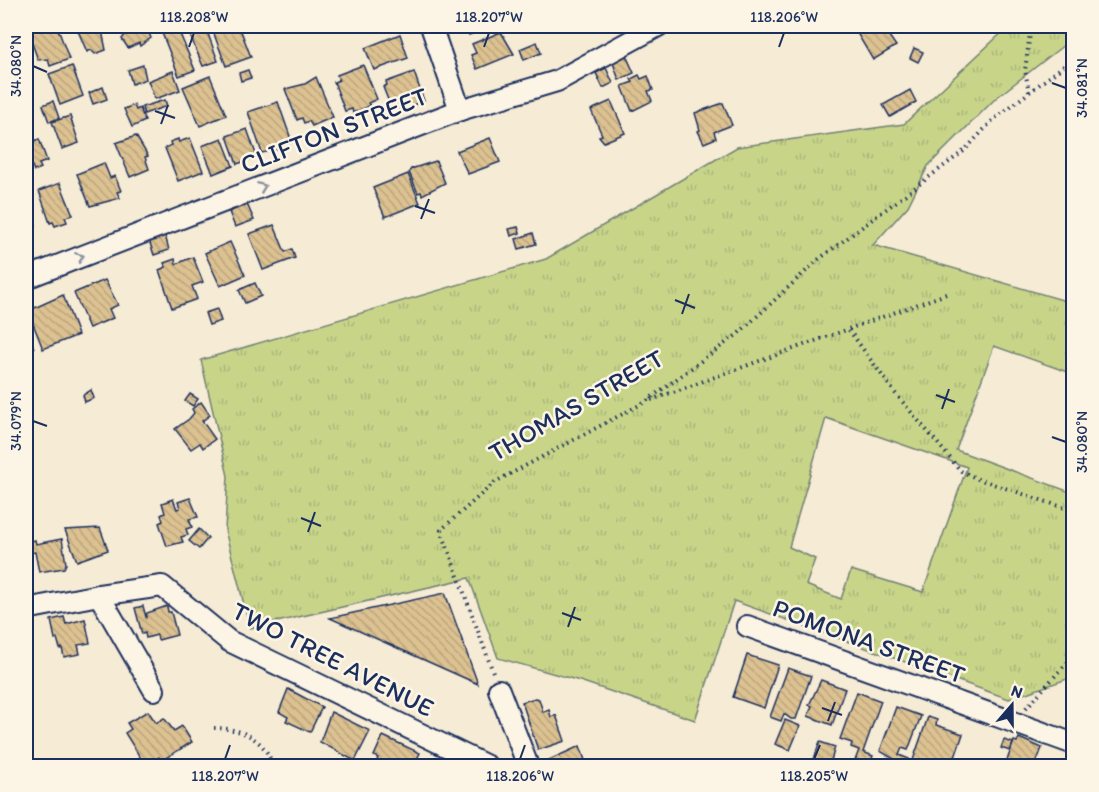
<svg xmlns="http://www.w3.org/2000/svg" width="1099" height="792" font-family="Itim,sans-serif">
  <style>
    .grass { fill: url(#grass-tufts); stroke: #728274; stroke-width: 1.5; fill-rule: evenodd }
    .building { fill: url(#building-back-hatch); stroke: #1b2f5e; stroke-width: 1.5 }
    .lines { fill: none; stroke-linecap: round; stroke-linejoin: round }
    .minor-casing { stroke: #1b2f5e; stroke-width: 24 }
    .path { stroke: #1b2f5e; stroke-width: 4; stroke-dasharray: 1.5 4.5; stroke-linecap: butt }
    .minor { stroke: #fcf5e5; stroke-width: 20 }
    .oneway { stroke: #8c92a2 }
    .ticks { fill: none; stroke: #1b2f5e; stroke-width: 2 }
    .labels { text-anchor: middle; stroke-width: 5; stroke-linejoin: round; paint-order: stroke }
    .street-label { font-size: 26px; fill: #1b2f5e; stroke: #fcf5e5 }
    .neatline { fill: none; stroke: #1b2f5e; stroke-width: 2 }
    .ticks-label { font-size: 15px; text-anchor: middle; fill: #1b2f5e }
  </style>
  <defs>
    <pattern id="grass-tufts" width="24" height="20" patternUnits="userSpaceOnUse" patternTransform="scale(1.5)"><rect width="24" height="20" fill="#c8d589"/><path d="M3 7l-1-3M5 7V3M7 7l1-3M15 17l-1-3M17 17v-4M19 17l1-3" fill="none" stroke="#abb779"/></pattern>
    <pattern id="building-back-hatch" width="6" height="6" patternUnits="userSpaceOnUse" patternTransform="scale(1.5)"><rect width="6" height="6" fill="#dcc191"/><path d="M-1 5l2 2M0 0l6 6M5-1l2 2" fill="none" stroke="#bca67f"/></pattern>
  </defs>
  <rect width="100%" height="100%" fill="#f6ebd4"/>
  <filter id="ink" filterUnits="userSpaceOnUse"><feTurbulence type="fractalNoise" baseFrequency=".0167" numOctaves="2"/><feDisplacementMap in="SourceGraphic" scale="12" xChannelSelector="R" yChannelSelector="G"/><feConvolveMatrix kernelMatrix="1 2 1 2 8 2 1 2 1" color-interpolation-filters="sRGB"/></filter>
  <g filter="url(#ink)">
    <path class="grass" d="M1009 26H1073V38L996 98 928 166 908 206 873 245 1073 303V374L994 346 956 450 1073 493V677L1009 699 734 601 695 720 580 681 498 658 469 578 250 628 225 530 228 476 201 360 546 259 737 147 904 124ZM826 418 967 467 923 592 851 570 841 599 806 585 815 559 789 547Z"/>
    <g class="building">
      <path d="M26 26H57L69 59 50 66 48 59 38 60Z"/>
      <path d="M76 26H101L106 50 95 54 91 50 87 52Z"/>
      <path d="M120 26H146L151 38 140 46 139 43 128 48 122 39 125 35Z"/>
      <path d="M161 26H179L178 29 195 70 179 76 160 28Z"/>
      <path d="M186 26H205L218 61 203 66Z"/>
      <path d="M211 26H239L251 57 226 66Z"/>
      <path d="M460 26H493L469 35 468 31 463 33Z"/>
      <path d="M882 26 896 46 873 60 857 33 866 26Z"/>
      <path d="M501 32 514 54 477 69 471 55 476 53 472 44Z"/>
      <path d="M400 34 408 58 374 70 365 48Z"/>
      <path d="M537 42 541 53 524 60 520 49Z"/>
      <path d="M914 48 923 52 918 62 910 58Z"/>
      <path d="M625 53 634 73 619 80 612 60Z"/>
      <path d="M143 65 146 79 132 84 128 70Z"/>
      <path d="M363 65 377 99 368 103 370 106 353 113 352 109 345 111 334 82 339 80 337 75Z"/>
      <path d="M72 66 83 96 60 105 49 74Z"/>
      <path d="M606 68 613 83 603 88 596 73Z"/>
      <path d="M248 70 251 78 241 81 239 73Z"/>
      <path d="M173 71 180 90 155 99 148 81Z"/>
      <path d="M414 72 424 101 393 112 383 87 387 85 386 82Z"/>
      <path d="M639 75 641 79 648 76 653 90 648 91 652 101 632 111 622 86 633 82 631 79Z"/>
      <path d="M210 76 226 115 200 126 183 87Z"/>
      <path d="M316 77 333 117 312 126 309 121 304 123 302 118 297 120 285 89 305 84Z"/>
      <path d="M103 87 107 99 93 104 89 93Z"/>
      <path d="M910 90 916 102 890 117 883 105Z"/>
      <path d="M165 100 167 106 144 114 142 107Z"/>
      <path d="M53 101 59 118 49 122 43 105Z"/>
      <path d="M611 101 625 133 604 142 599 136 602 135 591 110Z"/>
      <path d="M278 102 292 142 284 145 285 148 262 153 248 112Z"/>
      <path d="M723 103 732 125 714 132 716 138 704 143 698 131 700 130 695 113Z"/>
      <path d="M134 105 136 110 140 108 145 121 132 127 124 109Z"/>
      <path d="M70 116 79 143 62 149 52 122Z"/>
      <path d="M247 129 257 157 237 164 227 136Z"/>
      <path d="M136 136 148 156 145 157 149 169 130 177 116 143Z"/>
      <path d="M30 137 32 142 39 139 47 161 39 164 41 168 34 171 32 166 26 169V138Z"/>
      <path d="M190 138 203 171 178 181 165 148 171 145 170 142 178 139 179 142Z"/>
      <path d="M222 138 233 166 213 174 202 146Z"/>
      <path d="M490 138 500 162 468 174 457 151Z"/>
      <path d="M436 161 445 183 422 195 421 192 418 193 409 172 411 169Z"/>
      <path d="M104 163 110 178 115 176 121 191 117 192 120 198 90 206 77 174Z"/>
      <path d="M408 174 420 203 385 217 373 188Z"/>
      <path d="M60 183 73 215 65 217 67 222 55 226 53 222 50 223 39 191Z"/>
      <path d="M247 204 254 220 235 227 229 212Z"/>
      <path d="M28 206 36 226 26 230V207Z"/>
      <path d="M274 225 285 252 292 249 295 258 263 270 249 234Z"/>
      <path d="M518 227 520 233 511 236 509 229Z"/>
      <path d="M533 233 536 244 519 249 516 239Z"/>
      <path d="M165 235 169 250 154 255 149 240Z"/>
      <path d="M230 242 245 275 220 286 205 253Z"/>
      <path d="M193 257 203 282 192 286 197 299 172 308 159 270 166 267 164 263 175 259 176 264Z"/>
      <path d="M105 280 118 305 109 309 113 318 89 328 74 293Z"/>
      <path d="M255 283 261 296 245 303 239 290Z"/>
      <path d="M63 295 78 335 43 349 28 311Z"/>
      <path d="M217 309 221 321 209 325 205 313Z"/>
      <path d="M26 330 34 348 26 351Z"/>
      <path d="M91 390 94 398 85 402 83 395Z"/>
      <path d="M190 394 198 399 193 406 185 401Z"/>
      <path d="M201 402 210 415 202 421 215 439 203 448 200 443 191 449 175 429 189 419 194 413 192 409Z"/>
      <path d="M190 498 198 517 189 519 192 527 186 529 188 535 181 537 183 542 167 546 159 523 163 521 161 515 165 513 162 503 173 499 177 509 180 508 178 502Z"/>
      <path d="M100 528 108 550 77 561 65 530Z"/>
      <path d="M199 529 208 538 199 549 189 541Z"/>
      <path d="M62 539 66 564 64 568 39 572 35 552 28 553 26 542 35 540 36 544Z"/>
      <path d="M445 593 478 684 330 618Z"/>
      <path d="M143 606 146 617 147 613 167 606 168 612H171L177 635 158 640 157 635 146 638 145 633 142 634 135 608Z"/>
      <path d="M64 617 66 624 85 619 90 643 78 645 80 654 64 657 62 648 60 649 57 638 55 639 51 620Z"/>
      <path d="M747 655 778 665 764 708 733 697Z"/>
      <path d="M788 668 811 676 796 719H791L784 714 781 721 770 717Z"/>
      <path d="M821 680 845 689 832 725 808 716 812 706 809 705Z"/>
      <path d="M288 689 322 707 310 732 286 721 288 717 279 712Z"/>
      <path d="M857 692 881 701 863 752 873 756 869 766H853L859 750 851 747 852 743 840 739Z"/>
      <path d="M535 698 539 699 543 712 549 710 551 717 556 715 565 741 538 750 522 702Z"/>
      <path d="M896 707 921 716 908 750 902 748 899 755 909 759 906 766H893L896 760 880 751Z"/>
      <path d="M148 711 156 723 164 718 174 731 182 726 192 742 161 761 159 757 150 763 147 759 143 762 125 733 131 729 127 723Z"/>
      <path d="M331 712 370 731 355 761 320 742Z"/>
      <path d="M928 717 937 720 936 725 963 734 952 766H921L912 763Z"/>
      <path d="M785 720 800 726 790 750 775 744Z"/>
      <path d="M383 736 420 753 413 766 375 765 378 758 374 756Z"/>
      <path d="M1019 738 1042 748 1035 766H1005L1014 741 1017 742Z"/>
      <path d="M1004 740 1013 743 1010 751 1001 748Z"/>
      <path d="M820 742 835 747 830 764 814 759Z"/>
      <path d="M580 746 587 766H551L549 760Z"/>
    </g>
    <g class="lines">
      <defs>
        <g id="minor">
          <path d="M431 26 460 110"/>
          <path d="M26 278 460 110 557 81 658 26"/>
          <path d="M99 595 154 690"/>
          <path d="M26 609 99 595 162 586 229 641 487 766"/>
          <path d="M747 626 1074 744"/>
          <path d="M499 690 528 766"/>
        </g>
      </defs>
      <use href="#minor" class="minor-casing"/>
      <g class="path">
        <path d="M1029 92 1025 70 1031 26"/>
        <path d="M849 330 895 393 961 471 978 479 1074 511"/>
        <path d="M651 400 946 294"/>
        <path d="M493 672 441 530 495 482 645 402 738 334 819 259 964 151 993 120 1074 58"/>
        <path d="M1026 708 1074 655"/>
        <path d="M214 728C242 728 265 739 273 766"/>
      </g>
      <use href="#minor" class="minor"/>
    </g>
    <defs><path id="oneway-chevron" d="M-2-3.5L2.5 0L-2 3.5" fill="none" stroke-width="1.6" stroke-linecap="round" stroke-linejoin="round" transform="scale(1.5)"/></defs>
    <g class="oneway">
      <use href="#oneway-chevron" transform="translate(262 187) rotate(-21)"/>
      <use href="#oneway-chevron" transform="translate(80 257) rotate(-21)"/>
    </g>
  </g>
  <path class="ticks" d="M189 47 194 33M484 47 489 33M779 47 784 33M33 66 47 72M1052 83 1066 88M155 111 175 118M161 124 168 105M415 206 435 213M421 219 429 199M675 300 695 308M682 314 689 294M936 395 955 402M942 409 949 389M33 421 47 426M1052 437 1066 442M301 518 321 526M308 532 315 512M562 613 581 620M568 627 575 607M822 708 842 715M828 721 835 702M225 759 230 745M520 759 525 745M814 759 820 745"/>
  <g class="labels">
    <g class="street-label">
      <text transform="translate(334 130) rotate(-21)" y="9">CLIFTON STREET</text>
      <text transform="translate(576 405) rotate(-30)" y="9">THOMAS STREET</text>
      <text transform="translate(869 641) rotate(20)" y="9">POMONA STREET</text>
      <text transform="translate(333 659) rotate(27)" y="9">TWO TREE AVENUE</text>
    </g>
  </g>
  <rect width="1099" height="792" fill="none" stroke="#fcf5e5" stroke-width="66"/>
  <g transform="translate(1012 705) rotate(20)" stroke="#fcf5e5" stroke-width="4.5" paint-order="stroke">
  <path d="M0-4.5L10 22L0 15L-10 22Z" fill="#1b2f5e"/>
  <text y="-9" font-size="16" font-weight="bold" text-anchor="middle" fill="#1b2f5e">N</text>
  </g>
  <rect x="33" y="33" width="1033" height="726" class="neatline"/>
  <g class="ticks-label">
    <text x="194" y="22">118.208°W</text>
    <text x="489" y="22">118.207°W</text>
    <text x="784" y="22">118.206°W</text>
    <text transform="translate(16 66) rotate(-90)" y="5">34.080°N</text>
    <text transform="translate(1082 88) rotate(-90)" y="5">34.081°N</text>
    <text transform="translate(16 421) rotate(-90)" y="5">34.079°N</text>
    <text transform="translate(1082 442) rotate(-90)" y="5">34.080°N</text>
    <text x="225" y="781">118.207°W</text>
    <text x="520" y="781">118.206°W</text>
    <text x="814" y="781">118.205°W</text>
  </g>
</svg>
